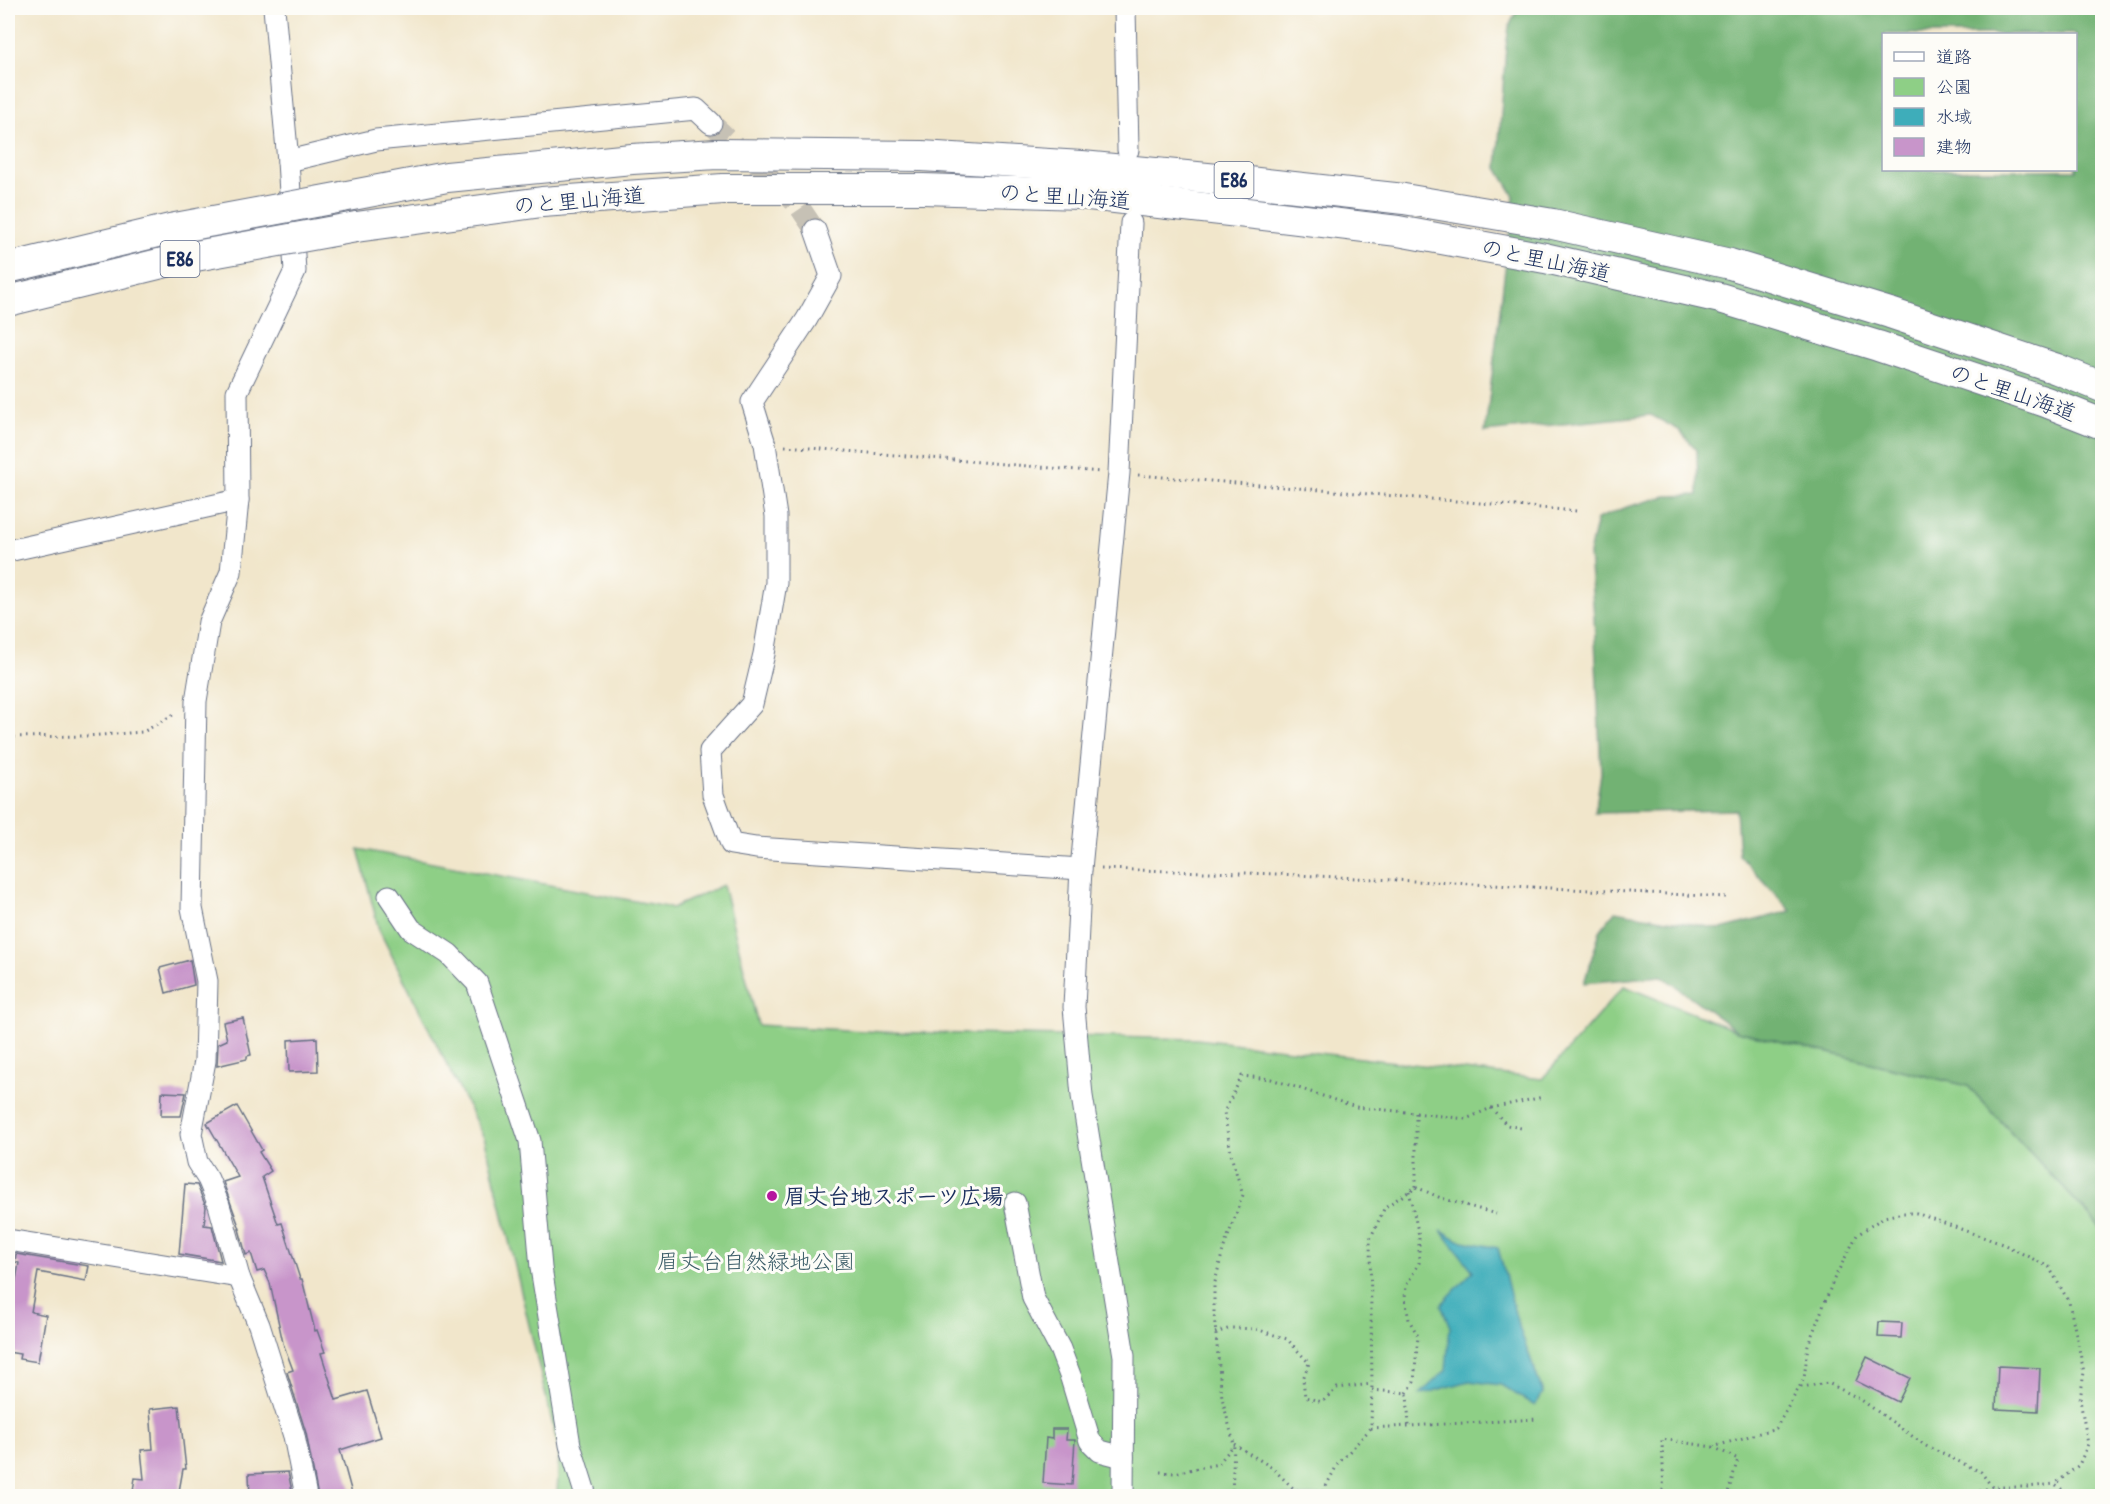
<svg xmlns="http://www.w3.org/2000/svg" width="2110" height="1504" font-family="'Patrick Hand','Klee One',sans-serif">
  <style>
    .green { fill: #8ecf86; stroke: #547f72; stroke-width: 1.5 }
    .forest { fill: #72b273; stroke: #467068; stroke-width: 1.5; fill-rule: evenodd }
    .water { fill: #3eadba; stroke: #2c6e8c; stroke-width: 1.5 }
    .building { fill: #c895ca }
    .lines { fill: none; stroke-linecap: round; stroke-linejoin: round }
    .minor-tunnel { stroke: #c6c1b5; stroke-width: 21; stroke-dasharray: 21 10; stroke-linecap: butt }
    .minor-casing { stroke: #666f84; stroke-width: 23 }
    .highway-casing { stroke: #666f84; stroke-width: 32 }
    .path { stroke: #666f84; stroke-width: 3; stroke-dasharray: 1.5 4.5; stroke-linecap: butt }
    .minor { stroke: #fff; stroke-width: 21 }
    .highway { stroke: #fff; stroke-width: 30 }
    .highway-bridge-casing { stroke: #666f84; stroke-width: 32; stroke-linecap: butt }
    .highway-bridge { stroke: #fff; stroke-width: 30 }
    .poi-dot { fill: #b5179e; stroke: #fdfcf7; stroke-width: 2 }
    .labels { text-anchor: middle; stroke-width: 6; stroke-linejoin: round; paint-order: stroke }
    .shield { fill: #fdfcf7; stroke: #5f6c8c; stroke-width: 1.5 }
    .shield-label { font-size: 21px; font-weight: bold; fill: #1b2f5e }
    .street-label { font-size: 22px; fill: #1b2f5e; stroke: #fdfcf7 }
    .poi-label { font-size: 22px; font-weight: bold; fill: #1b2f5e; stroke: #fdfcf7; text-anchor: start }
    .park-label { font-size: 22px; fill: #3e5f6a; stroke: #fdfcf7 }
  </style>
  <rect width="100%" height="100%" fill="#fdfcf7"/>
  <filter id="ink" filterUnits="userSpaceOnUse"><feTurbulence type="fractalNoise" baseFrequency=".0167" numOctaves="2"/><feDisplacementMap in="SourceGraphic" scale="12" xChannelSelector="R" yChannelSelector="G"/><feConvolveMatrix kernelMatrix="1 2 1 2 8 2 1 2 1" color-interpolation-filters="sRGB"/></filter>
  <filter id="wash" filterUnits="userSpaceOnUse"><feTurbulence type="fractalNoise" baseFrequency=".008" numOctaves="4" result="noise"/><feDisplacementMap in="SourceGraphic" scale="24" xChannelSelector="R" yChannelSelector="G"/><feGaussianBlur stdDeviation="1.35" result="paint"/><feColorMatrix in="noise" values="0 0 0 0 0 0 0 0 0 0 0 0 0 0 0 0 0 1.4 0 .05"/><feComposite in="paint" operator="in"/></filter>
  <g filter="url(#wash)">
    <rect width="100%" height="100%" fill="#f1e6cb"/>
    <path class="green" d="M358 849 672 908 723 885 758 1025 882 1032 1197 1039 1542 1079 1624 986 1737 1031 1968 1086 2102 1229V1496H557L559 1451 485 1140 379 930Z"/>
    <path class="forest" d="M1518 8H2102V1229L1968 1086 1737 1031 1662 976 1584 983 1600 931 1615 911 1721 929 1791 911 1739 855 1736 810 1595 813 1601 773 1594 616 1589 554 1597 519 1627 507 1666 496 1698 495 1697 450 1679 430 1651 415 1485 432 1514 196 1497 168 1506 47 1509 27ZM1884 34H2076V170H1884Z"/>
    <path class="water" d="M1441 1230 1458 1240 1498 1248 1517 1321 1543 1393 1535 1406 1501 1385 1469 1381 1419 1395 1446 1370 1450 1327 1441 1305 1473 1271Z"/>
    <g id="blocks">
      <g class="building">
        <path d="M190 960 194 985 166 993 160 968Z"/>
        <path d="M243 1018 251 1055 247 1056V1059L217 1066 218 1044 227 1040 223 1022Z"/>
        <path d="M317 1038 318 1071 289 1072 288 1040Z"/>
        <path d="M162 1092 186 1093 181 1116H161Z"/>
        <path d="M237 1106 262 1150 259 1152 271 1171 262 1177 278 1224 282 1223 300 1279H302L315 1331 317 1330 325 1352 321 1353 336 1400 367 1391 381 1437 340 1450 353 1497H318L306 1433 287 1372 293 1370 283 1343 270 1283 264 1270 257 1272 251 1253 246 1255 239 1229H240L223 1182 238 1177 207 1123Z"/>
        <path d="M185 1184 197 1185 206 1207 204 1225 212 1226 221 1261 179 1254Z"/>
        <path d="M16 1254 89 1266 86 1281 38 1272 31 1312 46 1315 38 1362 19 1359 20 1354 8 1352V1325L19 1263 15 1262Z"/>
        <path d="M1879 1322 1902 1323 1901 1338 1878 1337Z"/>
        <path d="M1867 1357 1910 1378 1898 1402 1856 1381Z"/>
        <path d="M1998 1366 2040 1368 2038 1411 1996 1409Z"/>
        <path d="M179 1406 186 1469H183L178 1497H132L135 1478 144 1479 141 1450 153 1449 150 1409Z"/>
        <path d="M1052 1429H1067L1066 1440H1075L1072 1485 1043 1483 1046 1438 1052 1439Z"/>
        <path d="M288 1472 293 1496 250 1497 249 1474Z"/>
      </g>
    </g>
  </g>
  <g filter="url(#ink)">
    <use href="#blocks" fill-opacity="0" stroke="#666f84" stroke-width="1.5"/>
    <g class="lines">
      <path class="minor-tunnel" d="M711 123 798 205 815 230"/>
      <defs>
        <g id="minor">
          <path d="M274 8 288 161 295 271 237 392 238 500 231 572 209 622 196 701 192 908 207 981 205 1061 191 1134 197 1162 208 1179 219 1205 239 1277 259 1325 294 1436 306 1496"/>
          <path d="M1125 8 1128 150"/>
          <path d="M288 161 376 140 696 109 711 123"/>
          <path d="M815 230 831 276 807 319 752 402 765 444 776 516V583L764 654 752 704 710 751 713 795 731 844 756 848 1081 869"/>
          <path d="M8 551 238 500"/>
          <path d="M389 896 411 929 449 954 477 983 530 1141 541 1268 570 1445 586 1496"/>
          <path d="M1015 1203 1033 1298 1060 1349 1071 1378 1090 1441 1100 1451 1123 1457"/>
          <path d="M8 1240 239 1277"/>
          <path d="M1123 1496 1124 1356 1082 1096 1074 1007 1081 869 1119 473 1131 223"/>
        </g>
        <g id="highway">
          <path d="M342 197 447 177 632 159 717 154 922 156 1082 166 1249 182 1404 199 1553 224 1730 264 1890 313 2057 369 2102 387"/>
          <path d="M356 227 542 202 723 189H923L1080 194 1247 213 1398 231 1545 258 1720 298 1878 346 2046 402 2102 424"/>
        </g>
      </defs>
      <use href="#minor" class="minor-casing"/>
      <use href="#highway" class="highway-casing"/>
      <g class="path">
        <path d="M785 446 1101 472"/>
        <path d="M1138 475 1577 511"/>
        <path d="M8 737 86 736 143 732 176 713"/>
        <path d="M1101 869 1278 874 1726 897"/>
        <path d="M1491 1108 1507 1125 1521 1128"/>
        <path d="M1416 1113 1466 1119 1491 1108 1543 1097"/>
        <path d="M1416 1187 1441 1198 1496 1214"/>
        <path d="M1215 1333 1231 1328 1256 1329 1287 1339 1309 1363 1303 1379 1305 1397 1322 1402 1337 1388 1372 1384"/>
        <path d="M1801 1387 1828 1383 1860 1399 1926 1446 1981 1472 1992 1487H2027L2055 1484"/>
        <path d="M1372 1390 1407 1393 1409 1426"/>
        <path d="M1407 1393 1414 1382 1418 1336 1409 1320 1405 1298 1406 1286 1419 1263V1236L1409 1191"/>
        <path d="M1371 1428 1538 1419"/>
        <path d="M1234 1444 1271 1467 1292 1487 1307 1496"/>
        <path d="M1713 1447 1738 1459 1727 1496"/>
        <path d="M1160 1472 1174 1473 1218 1464 1233 1446"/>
        <path d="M1232 1496 1234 1444 1222 1398 1214 1314V1286L1223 1250 1243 1195 1232 1159 1224 1112 1242 1076 1271 1079 1356 1107 1416 1113V1187L1385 1207 1370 1239 1372 1384 1371 1428 1337 1465 1322 1494 1316 1496"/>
        <path d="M1662 1496C1665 1480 1662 1457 1662 1439L1713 1447 1776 1428 1804 1379 1808 1345 1834 1279 1857 1235 1884 1217 1903 1213H1916L2005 1245 2049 1267 2069 1302 2084 1372 2080 1400 2088 1444 2079 1465 2055 1484 2070 1496"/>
        <path d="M1969 1496 1971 1494 1992 1487"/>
      </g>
      <use href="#minor" class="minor"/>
      <use href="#highway" class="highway"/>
      <defs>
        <g id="highway-bridge">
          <path d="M8 268 170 229 342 197"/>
          <path d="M8 301 179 259 356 227"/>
        </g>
      </defs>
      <use href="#highway-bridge" class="highway-bridge-casing"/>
      <use href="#highway-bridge" class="highway-bridge"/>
    </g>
  </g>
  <circle class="poi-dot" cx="772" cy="1196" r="6"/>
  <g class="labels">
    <g class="shield">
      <rect x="1214.5" y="162" width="39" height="36" rx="4.5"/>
      <rect x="160.5" y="241" width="39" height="36" rx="4.5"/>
    </g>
    <g class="shield-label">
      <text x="1234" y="187">E86</text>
      <text x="180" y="266">E86</text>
    </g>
    <g class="street-label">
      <text transform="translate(1065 196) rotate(4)" y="8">のと里山海道</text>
      <text transform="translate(579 200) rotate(-5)" y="8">のと里山海道</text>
      <text transform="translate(1546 260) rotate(12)" y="8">のと里山海道</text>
      <text transform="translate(2013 392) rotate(19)" y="8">のと里山海道</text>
    </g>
    <g class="poi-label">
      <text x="784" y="1204">眉丈台地スポーツ広場</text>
    </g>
    <g class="park-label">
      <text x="756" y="1269">眉丈台自然緑地公園</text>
    </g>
  </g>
  <rect width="2110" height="1504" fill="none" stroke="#fdfcf7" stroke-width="30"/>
  <rect x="1882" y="33" width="195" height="138" fill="#fdfcf7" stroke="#a3aaba" stroke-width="1.5"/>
  <rect x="1894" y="52" width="30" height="9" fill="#ffffff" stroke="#a3aaba" stroke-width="1.5"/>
  <text x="1936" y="63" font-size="18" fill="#1b2f5e">道路</text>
  <rect x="1894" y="78" width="30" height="18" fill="#8ecf86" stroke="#a3aaba" stroke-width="1.5"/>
  <text x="1936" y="93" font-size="18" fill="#1b2f5e">公園</text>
  <rect x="1894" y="108" width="30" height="18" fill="#3eadba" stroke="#a3aaba" stroke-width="1.5"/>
  <text x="1936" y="123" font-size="18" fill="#1b2f5e">水域</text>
  <rect x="1894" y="138" width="30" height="18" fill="#c895ca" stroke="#a3aaba" stroke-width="1.5"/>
  <text x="1936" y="153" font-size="18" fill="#1b2f5e">建物</text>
</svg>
